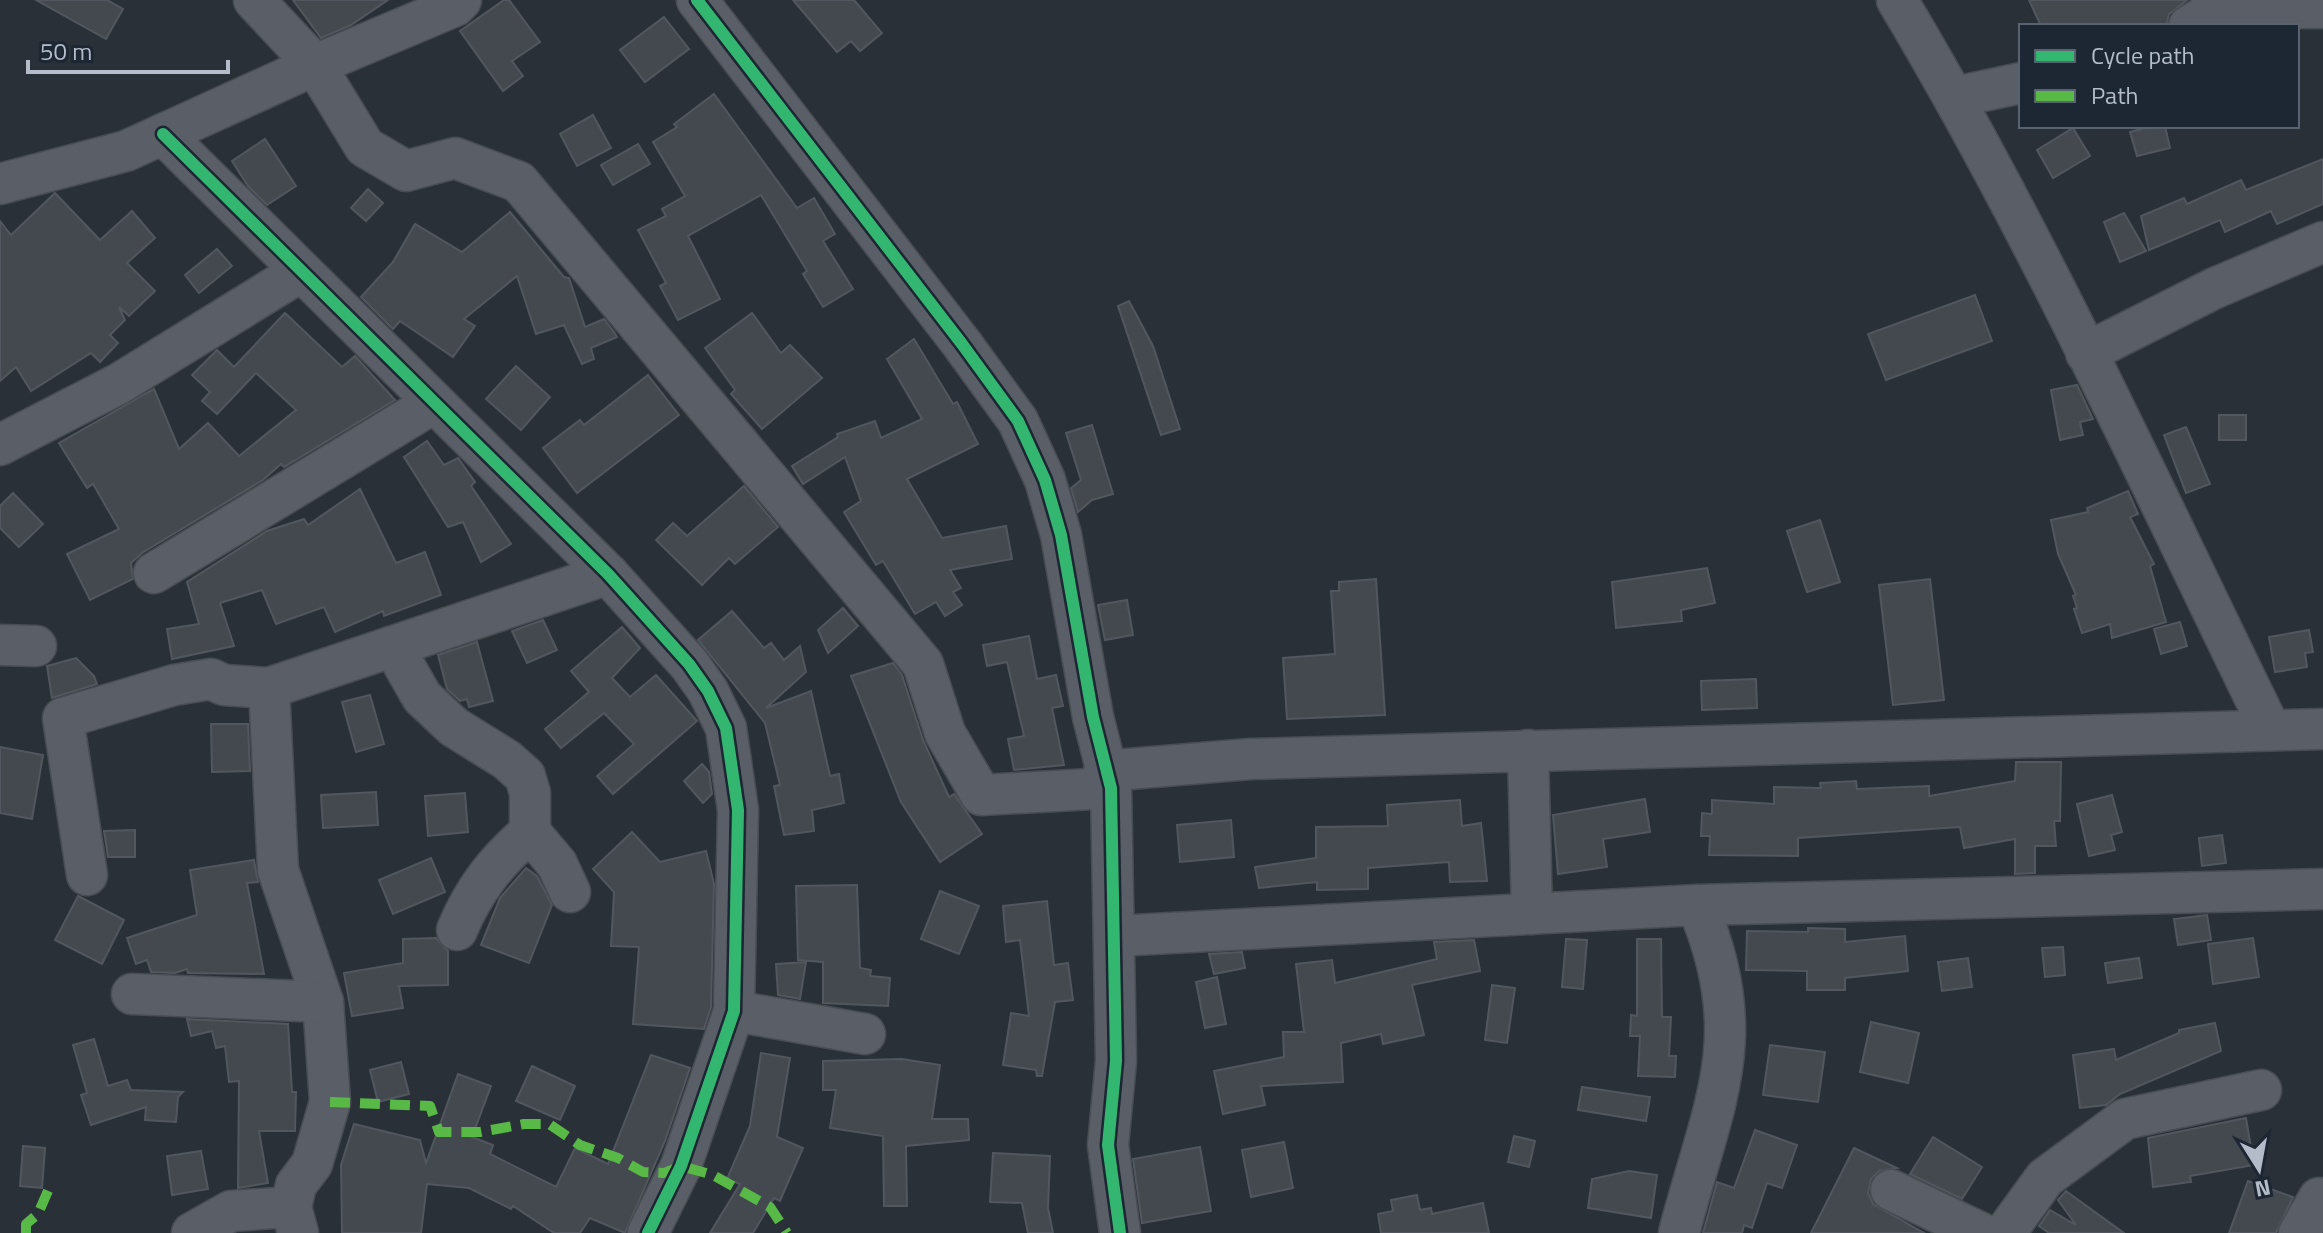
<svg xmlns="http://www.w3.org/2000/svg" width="2323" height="1233" font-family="'Titillium Web',sans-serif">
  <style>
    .building { fill: #444950; stroke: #52575f; stroke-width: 2 }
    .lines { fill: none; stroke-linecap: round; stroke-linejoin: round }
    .minor-casing { stroke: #484c53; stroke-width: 43 }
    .minor { stroke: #5a5e66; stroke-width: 40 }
    .quiet { stroke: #58b947; stroke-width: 10; stroke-dasharray: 20 10; stroke-linecap: butt }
    .cycleway-casing { stroke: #1d2633; stroke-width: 17 }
    .cycleway { stroke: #33b770; stroke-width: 12 }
  </style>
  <rect width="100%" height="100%" fill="#2a3038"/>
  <g class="building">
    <path d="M36 0H107L123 9 106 39Z"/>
    <path d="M293 0H388L351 25 321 38Z"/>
    <path d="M504 0H509L540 42 512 61 523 76 503 91 460 31Z"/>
    <path d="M793 0H854L882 33 860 51 851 41 837 52Z"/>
    <path d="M2029 0H2187L2169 14 2166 26H2041Z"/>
    <path d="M664 17 689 49 645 82 620 50Z"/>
    <path d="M714 94 797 208 814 198 835 234 823 241 853 289 823 307 803 274 807 271 761 195 688 236 720 299 678 320 660 286 666 283 638 230 666 216 662 209 685 196 653 142 677 127 674 124Z"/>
    <path d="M593 115 611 148 577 166 560 134Z"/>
    <path d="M2153 126H2165L2170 148 2137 156 2130 132Z"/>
    <path d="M2073 128 2090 156 2053 178 2037 150Z"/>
    <path d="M265 139 296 186 267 205 248 186 232 161Z"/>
    <path d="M638 144 650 164 613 185 601 165Z"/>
    <path d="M2323 159V204L2277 224 2271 211 2225 232 2220 220 2149 250 2141 216 2184 198 2187 204 2241 180 2246 190Z"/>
    <path d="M368 189 383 203 366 221 351 208Z"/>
    <path d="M55 193 100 240 132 211 155 238 127 263 155 291 129 316 119 307 125 320 110 335 118 343 100 362 91 353 31 391 16 367 0 381V221L11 235Z"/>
    <path d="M510 212 564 277 569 278 585 327 604 319 614 332 617 337 591 348 594 359 582 364 564 325 536 334 517 276 464 319 475 326 453 357 400 321 393 329 361 297 393 262 415 224 462 252Z"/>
    <path d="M2124 213 2146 251 2120 262 2104 222Z"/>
    <path d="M217 249 232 266 199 293 185 275Z"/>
    <path d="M1975 295 1992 341 1886 380 1868 334Z"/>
    <path d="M1129 301 1153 346 1180 429 1161 435 1118 306Z"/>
    <path d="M285 313 342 367 355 356 395 400 284 467 281 464 263 480 142 553 131 563 133 579 90 600 67 554 119 529 93 484 87 488 59 443 154 389 179 449 208 423 239 456 296 410 256 373 217 414 202 401 210 392 192 375 217 350 234 367Z"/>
    <path d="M752 313 781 353 790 345 822 378 762 429 731 394 735 390 705 348Z"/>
    <path d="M914 339 953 404 957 402 978 444 907 479 942 538 1006 526 1012 559 950 570 961 588 953 592 962 605 945 616 936 602 915 614 883 561 876 565 844 512 861 501 845 457 803 484 792 466 838 437 837 434 875 421 881 438 922 419 887 359Z"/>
    <path d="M516 366 550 397 521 430 486 399Z"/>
    <path d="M648 375 679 415 577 493 543 448 580 420 584 425Z"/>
    <path d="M2077 385 2093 419 2080 422 2083 435 2060 440 2051 390Z"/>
    <rect x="2219" y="415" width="27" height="25"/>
    <path d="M1092 425 1113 494 1092 500 1078 512 1071 488 1081 480 1066 433Z"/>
    <path d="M2186 427 2210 484 2186 493 2164 435Z"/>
    <path d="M427 441 444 465 458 458 475 482 471 486 511 544 481 562 463 522 448 527 404 457Z"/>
    <path d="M744 486 778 527 735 564 729 558 702 585 656 540 673 523 687 536Z"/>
    <path d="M360 489 396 563 425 552 441 595 384 616 383 611 335 632 324 607 276 624 262 590 220 603 234 646 172 659 167 629 199 624 187 582 267 531 304 519 308 525Z"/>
    <path d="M2128 491 2138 514 2130 517 2154 564 2150 566 2166 622 2112 638 2110 624 2082 633 2074 609 2077 608 2073 596 2076 595 2058 554 2051 520 2088 512 2087 508Z"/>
    <path d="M13 493 43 524 19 547 0 528V506Z"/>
    <path d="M1820 520 1840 582 1807 592 1787 531Z"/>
    <path d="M1707 568 1715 603 1681 610 1682 621 1616 628 1612 582Z"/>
    <path d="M1376 579 1385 715 1287 719 1283 658 1335 654 1331 591H1339V582Z"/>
    <path d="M1930 579 1944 700 1893 705 1879 585Z"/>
    <path d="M1127 600 1133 635 1105 640 1098 605Z"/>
    <path d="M843 608 858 626 828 653 818 630Z"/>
    <path d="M732 611 764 648 771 643 784 660 800 646 806 672 766 708 811 691 830 776 839 774 844 803 812 810 814 831 784 835 774 786 780 785 765 723 698 640Z"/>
    <path d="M543 620 557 650 527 663 512 631Z"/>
    <path d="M2180 622 2187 646 2161 654 2154 629Z"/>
    <path d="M622 627 640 648 612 678 630 697 656 675 697 721 613 794 597 776 634 744 604 713 561 748 545 729 589 692 571 671Z"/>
    <path d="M2309 630 2313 652 2305 653 2307 667 2275 672 2269 637Z"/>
    <path d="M1029 636 1037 679 1056 675 1063 706 1052 708 1064 765 1014 770 1008 739 1024 736 1007 662 987 666 983 645Z"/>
    <path d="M477 642 493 701 469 707 467 699 460 701 447 689 438 655Z"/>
    <path d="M76 658 94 676 97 684 52 698 47 666Z"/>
    <path d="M893 663 902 675 923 740 949 797 954 794 982 834 940 862 901 802 851 676Z"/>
    <path d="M1756 679 1757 708 1702 710 1701 681Z"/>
    <path d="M370 695 384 744 356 752 342 702Z"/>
    <path d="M211 724H248L250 771 212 772Z"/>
    <path d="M0 747 43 755 32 819 0 813Z"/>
    <path d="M2016 762H2061L2060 821H2054L2056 846H2035V873L2015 874V839L1964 848 1960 827 1798 838V856L1709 855 1710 836H1701L1702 813 1712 814V800L1774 804V787L1821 788 1820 783 1856 781 1857 789 1929 786V796L2015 781Z"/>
    <path d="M702 764 709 772 712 794 703 803 684 781Z"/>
    <path d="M376 792 378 825 323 828 321 795Z"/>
    <path d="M465 793 468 832 428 836 425 796Z"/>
    <path d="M2112 795 2122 832 2111 835 2115 850 2089 856 2077 804Z"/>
    <path d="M1645 799 1650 832 1603 839 1607 867 1558 874 1553 815Z"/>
    <path d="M1460 800 1462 826 1481 823 1487 881 1450 882 1449 862 1368 868V889L1317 890V882L1259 888 1255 867 1316 858V827L1388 826 1387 805Z"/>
    <path d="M1231 820 1234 857 1180 862 1177 825Z"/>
    <path d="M135 830V857H108L104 831Z"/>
    <path d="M632 832 660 862 706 851 714 884 711 1007 704 1029 633 1024 639 947 611 946 614 892 593 869Z"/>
    <path d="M2222 835 2226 863 2202 866 2199 838Z"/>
    <path d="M431 858 445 892 393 914 379 880Z"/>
    <path d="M254 860 258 882 247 883 264 974 188 973 187 969 175 973 151 972 147 960 136 964 127 938 197 915 190 870Z"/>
    <path d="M526 868 537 876 552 905 529 963 481 945 500 898Z"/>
    <path d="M857 885 860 968 871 970 870 976 890 978 888 1006 823 1003V962L798 960 796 886Z"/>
    <path d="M940 891 979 906 959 954 921 939Z"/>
    <path d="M78 896 124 920 102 964 55 940Z"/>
    <path d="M1047 901 1054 965 1068 963 1073 1000 1055 1002 1042 1076H1037L1036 1070 1003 1065 1011 1013 1029 1016 1020 940 1006 942 1003 906Z"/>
    <path d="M2207 915 2211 940 2178 945 2174 919Z"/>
    <path d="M1808 928 1845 929V942L1905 936 1908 971 1845 978V990H1807V971L1746 970 1747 931 1808 932Z"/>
    <path d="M436 938 448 951V985L399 986 403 1008 352 1016 344 973 403 963V939Z"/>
    <path d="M2253 938 2259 977 2213 984 2208 944Z"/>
    <path d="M1566 939 1587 940 1583 989 1562 987Z"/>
    <path d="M1637 939H1661L1662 1017H1671L1669 1056H1676L1675 1077 1638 1076 1640 1036H1630L1631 1015 1637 1016Z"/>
    <path d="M1474 940 1480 971 1412 985 1424 1035 1383 1044 1381 1034 1341 1043 1343 1082 1261 1086 1265 1105 1223 1114 1214 1071 1284 1057 1283 1032H1304L1296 964 1332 960 1335 983 1437 959 1434 942Z"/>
    <path d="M2063 947 2065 975 2045 977 2042 948Z"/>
    <path d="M1242 952 1245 968 1214 974 1209 954Z"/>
    <path d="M1968 958 1972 987 1942 991 1938 962Z"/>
    <path d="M2139 958 2142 978 2108 983 2105 963Z"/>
    <path d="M806 962 800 999 778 995 776 964Z"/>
    <path d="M1217 977 1226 1024 1205 1028 1196 982Z"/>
    <path d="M1492 985 1515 988 1507 1043 1485 1040Z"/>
    <path d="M187 1019 288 1024 292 1092H296L295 1131H259L268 1183 238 1188 239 1081 229 1082 225 1046 216 1048 212 1031 191 1036Z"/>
    <path d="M1871 1022 1919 1033 1908 1083 1860 1072Z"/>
    <path d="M2215 1023 2221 1051 2120 1094 2106 1105 2080 1108 2073 1055 2114 1049 2116 1060 2179 1033V1030Z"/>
    <path d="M94 1039 108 1086 127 1080 131 1090 183 1092 178 1097 176 1122 145 1120 146 1107 91 1125 81 1095 87 1093 73 1045Z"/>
    <path d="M1770 1045 1825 1052 1818 1102 1763 1095Z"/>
    <path d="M761 1053 790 1058 777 1137 803 1148 780 1201 774 1198 753 1233H710L740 1184 727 1179 750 1126Z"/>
    <path d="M651 1055 690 1068 665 1141 625 1233 590 1218 580 1233H554L513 1206 511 1209 469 1188 427 1184 421 1233H342L341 1165 354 1124 420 1140 426 1163 458 1074 491 1086 472 1137 493 1145 490 1154 556 1187 575 1148 608 1164Z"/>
    <path d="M902 1059 940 1065 932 1119H968L969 1140 906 1146 907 1206H884L883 1136 830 1128 836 1090H823V1061Z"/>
    <path d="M401 1062 409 1094 378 1102 370 1070Z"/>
    <path d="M532 1066 575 1086 560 1120 516 1101Z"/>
    <path d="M1582 1087 1650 1097 1646 1121 1578 1110Z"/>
    <path d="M2246 1118 2254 1165 2190 1176 2191 1182 2153 1187 2148 1138Z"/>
    <path d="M1755 1130 1797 1145 1782 1188 1767 1183 1752 1228 1744 1225 1742 1233H1703L1717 1182 1734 1188Z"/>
    <path d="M1514 1136 1535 1141 1529 1167 1508 1162Z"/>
    <path d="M1933 1137 1982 1167 1962 1199 1910 1174Z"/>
    <path d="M1284 1142 1293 1188 1251 1197 1242 1150Z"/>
    <path d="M23 1146 45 1148 42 1188 20 1186Z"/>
    <path d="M1200 1147 1211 1211 1142 1223 1133 1159Z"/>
    <path d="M1854 1148 1897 1168 1879 1171 1871 1179 1868 1193 1873 1204 1924 1233H1811Z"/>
    <path d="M201 1151 208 1189 172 1195 167 1156Z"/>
    <path d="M993 1153 1050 1156 1048 1208 1053 1233H1028L1022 1203 990 1202Z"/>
    <path d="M1629 1171 1657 1175 1651 1218 1588 1208 1592 1179Z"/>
    <path d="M2248 1181 2293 1197 2276 1233H2229Z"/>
    <path d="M2066 1191 2124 1233H2049L2039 1226 2050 1210 2076 1225 2058 1200Z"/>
    <path d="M1417 1195 1420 1210 1431 1208 1432 1214 1483 1203 1489 1233H1381L1378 1214 1393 1211 1391 1200Z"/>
  </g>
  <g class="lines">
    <defs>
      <g id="minor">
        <path d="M254 0 315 65 365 147 406 171 455 158 519 182 923 664 945 733 981 795 1111 788"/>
        <path d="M697 0 962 344 1018 421 1045 480 1061 535 1093 717 1111 788 1116 1061 1108 1145 1120 1233"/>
        <path d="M1897 0C2037 234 2150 484 2270 729"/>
        <path d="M2189 26 2218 8H2323"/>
        <path d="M1955 97 2021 83"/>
        <path d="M163 134 608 574 689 664 708 691 726 728 738 810 734 1011 681 1166 648 1233"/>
        <path d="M0 184 126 151 315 65 455 6 461 0"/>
        <path d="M2086 353 2215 288 2323 242"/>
        <path d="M0 445 120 383 300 272"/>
        <path d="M154 573 432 404"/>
        <path d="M0 645 36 646"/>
        <path d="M393 646 422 697 454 727 507 760 525 776 530 793V832L557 864 570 892"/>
        <path d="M269 688 278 870 323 1002 330 1102 312 1164 296 1185 291 1207 298 1233"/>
        <path d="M1528 750 1532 914"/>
        <path d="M1104 771 1250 759 2323 729"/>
        <path d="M87 875 63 718 174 685 211 679 224 685 269 688 608 574"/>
        <path d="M457 930C474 889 497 860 530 832"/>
        <path d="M1115 936 1697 905 2323 889"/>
        <path d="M132 994 323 1002"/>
        <path d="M734 1011 865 1034"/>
        <path d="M1891 1190 1981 1233"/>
        <path d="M192 1233 231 1211 291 1207"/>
        <path d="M1679 1233C1712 1105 1754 1037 1697 905"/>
        <path d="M2005 1233 2045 1178 2125 1119 2261 1090"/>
        <path d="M2299 1233 2319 1198"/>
      </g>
    </defs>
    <use href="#minor" class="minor-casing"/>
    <use href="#minor" class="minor"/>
    <g class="quiet">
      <path d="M330 1102 430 1106 439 1132H480L524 1124H549L580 1145 618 1158 643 1172 664 1173 681 1166 713 1175 770 1207 787 1233"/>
      <path d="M26 1233V1224L38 1214 50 1186"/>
    </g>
    <defs>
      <g id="cycleway">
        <path d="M697 0 962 344 1018 421 1045 480 1061 535 1093 717 1111 788 1116 1061 1108 1145 1120 1233"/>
        <path d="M163 134 608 574 689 664 708 691 726 728 738 810 734 1011 681 1166 648 1233"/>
      </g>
    </defs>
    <use href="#cycleway" class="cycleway-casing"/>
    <use href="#cycleway" class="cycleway"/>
  </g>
  <rect x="2019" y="24" width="280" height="104" fill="#1d2633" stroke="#59626f" stroke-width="2"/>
  <rect x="2035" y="50" width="40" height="12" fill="#33b770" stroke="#59626f" stroke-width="2"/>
  <text x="2091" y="64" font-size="24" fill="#b4bcc9">Cycle path</text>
  <rect x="2035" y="90" width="40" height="12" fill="#58b947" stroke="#59626f" stroke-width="2"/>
  <text x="2091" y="104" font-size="24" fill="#b4bcc9">Path</text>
  <g transform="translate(2259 1169) rotate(169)" stroke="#1d2633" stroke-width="6" paint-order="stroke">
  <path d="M0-6L14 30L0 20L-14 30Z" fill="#b4bcc9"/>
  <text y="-12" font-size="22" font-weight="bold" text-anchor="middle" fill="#b4bcc9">N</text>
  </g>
  <path d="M28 60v12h200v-12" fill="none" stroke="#b4bcc9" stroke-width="4"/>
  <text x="40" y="60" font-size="24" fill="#b4bcc9" stroke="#1d2633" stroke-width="6" paint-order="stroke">50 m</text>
</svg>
